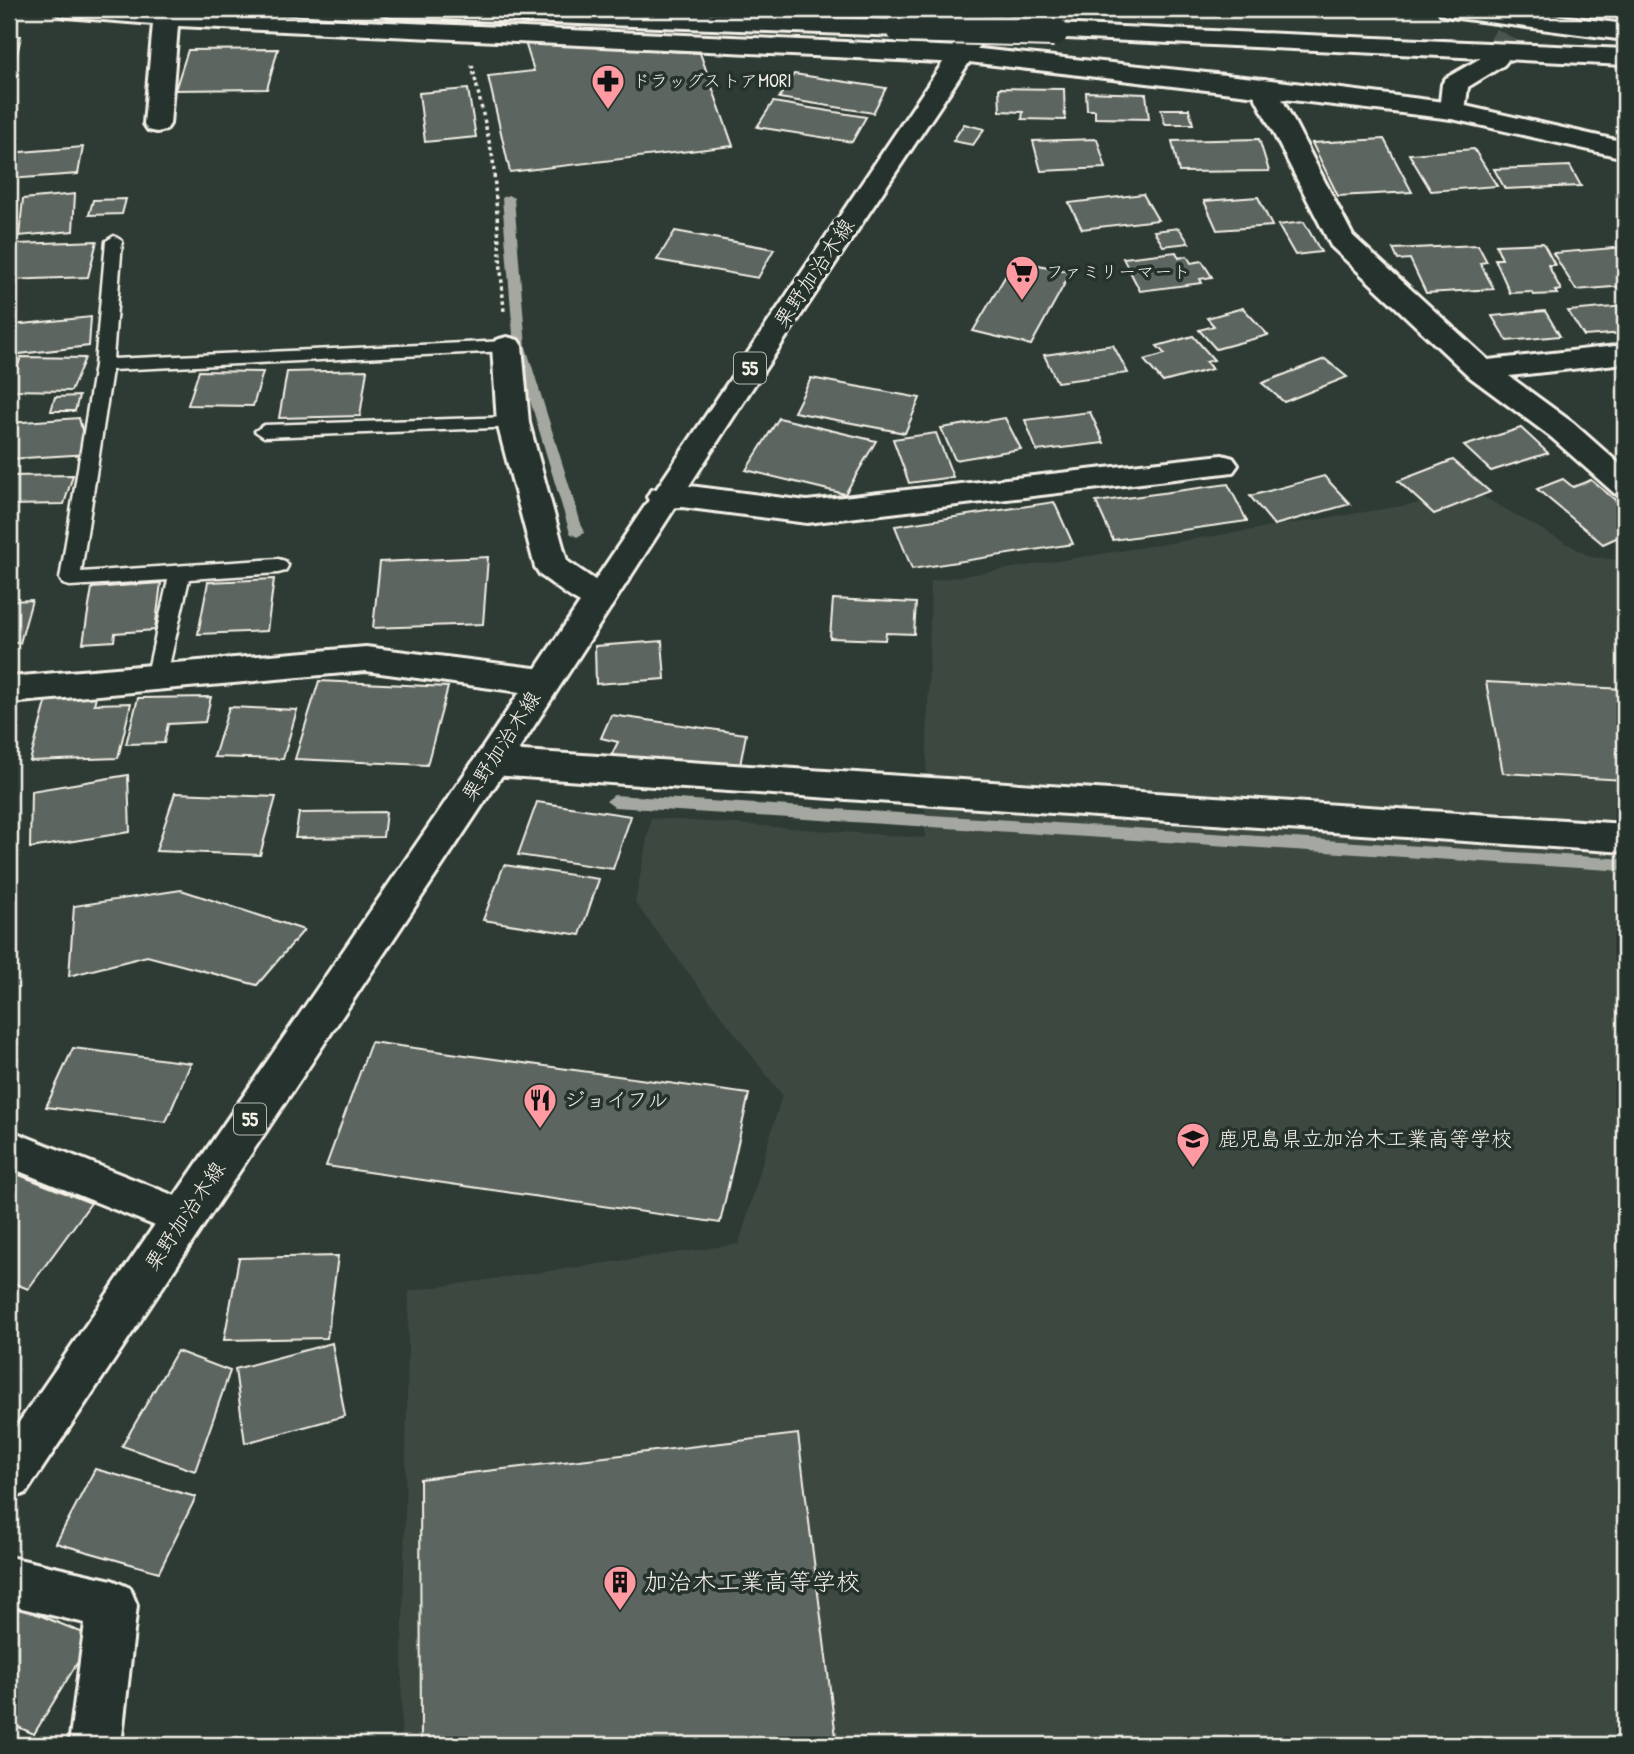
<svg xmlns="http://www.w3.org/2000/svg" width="1634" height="1754" font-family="'Patrick Hand','Klee One',sans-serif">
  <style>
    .built { fill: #3c4841 }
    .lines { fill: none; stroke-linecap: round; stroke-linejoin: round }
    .stream { fill: #a4a8a0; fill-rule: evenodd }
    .building { fill: #5c655e; stroke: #f4f1e8; stroke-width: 2 }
    .street-tunnel { stroke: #4c564f; stroke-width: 28; stroke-dasharray: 28 14; stroke-linecap: butt }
    .lane-casing { stroke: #f4f1e8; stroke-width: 5 }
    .street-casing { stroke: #f4f1e8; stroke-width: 6 }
    .secondary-casing { stroke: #f4f1e8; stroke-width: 6 }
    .primary-casing { stroke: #f4f1e8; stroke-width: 6 }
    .highway-casing { stroke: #f4f1e8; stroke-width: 6 }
    .path { stroke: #f4f1e8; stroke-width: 3.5; stroke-dasharray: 3.5 3.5; stroke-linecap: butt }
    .lane { fill: #26332d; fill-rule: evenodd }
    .street { fill: #26332d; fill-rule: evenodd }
    .secondary { fill: #26332d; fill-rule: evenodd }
    .primary { fill: #26332d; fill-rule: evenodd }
    .highway { fill: #26332d; fill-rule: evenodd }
    .highway-bridge-casing { stroke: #f4f1e8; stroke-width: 32; stroke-linecap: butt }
    .highway-bridge { stroke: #26332d; stroke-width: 28 }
    .labels { text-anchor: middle; stroke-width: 7; stroke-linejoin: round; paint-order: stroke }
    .far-poi-label { font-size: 18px; fill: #f4f1e8; stroke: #26332d; text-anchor: start }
    .shield { fill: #26332d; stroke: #b6b8b0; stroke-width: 2 }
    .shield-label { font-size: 19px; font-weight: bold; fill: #f4f1e8 }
    .street-label { font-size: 21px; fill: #f4f1e8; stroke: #26332d }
    .poi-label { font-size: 21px; fill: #f4f1e8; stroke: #26332d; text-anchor: start }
    .near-poi-label { font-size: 24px; fill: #f4f1e8; stroke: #26332d; text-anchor: start }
  </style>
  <rect width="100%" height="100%" fill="#2e3b34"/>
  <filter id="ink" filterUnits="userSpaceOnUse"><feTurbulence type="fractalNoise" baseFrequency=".0143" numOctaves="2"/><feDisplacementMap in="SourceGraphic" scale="14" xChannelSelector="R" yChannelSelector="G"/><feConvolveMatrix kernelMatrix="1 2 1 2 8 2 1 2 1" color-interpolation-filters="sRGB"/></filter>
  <g filter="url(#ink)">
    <path class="built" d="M1478 494 1591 557 1625 561V1745H374L401 1735 409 1291 739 1244 782 1095 635 903 651 818 925 838 931 581Z"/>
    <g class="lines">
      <g class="stream">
        <path d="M508 195 514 198 526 347 584 533 577 537 570 533 514 347 502 198Z"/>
        <path d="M614 795 1625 859V871L614 807 606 801Z"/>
      </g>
    </g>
    <g class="building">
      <path d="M9 36H21L15 64 9 65Z"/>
      <path d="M525 42 700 53 733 146 510 172 488 76 534 71Z"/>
      <path d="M278 49 267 89 175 90 188 50Z"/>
      <path d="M794 74 886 88 873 113 779 98Z"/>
      <path d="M999 88 1064 89 1065 120 1022 119 1023 112 1000 111Z"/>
      <path d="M468 89 476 137 425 142 419 93Z"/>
      <path d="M1086 92 1146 94 1149 119 1095 118V110H1087Z"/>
      <path d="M773 102 866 117 852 142 757 127Z"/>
      <path d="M1161 109H1189L1193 124H1165Z"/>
      <path d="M964 124 984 129 973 145 953 141Z"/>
      <path d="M1097 139 1106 168 1041 171 1033 141Z"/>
      <path d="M1259 139 1269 171 1179 172 1172 141Z"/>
      <path d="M1384 139 1412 192 1338 196 1312 143Z"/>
      <path d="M83 147 78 174 9 179V153Z"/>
      <path d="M1474 149 1497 186 1431 191 1409 154Z"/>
      <path d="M1570 166 1581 186 1505 189 1494 169Z"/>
      <path d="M75 194 73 231 19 236 23 199Z"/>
      <path d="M1143 194 1158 220 1082 229 1069 203Z"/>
      <path d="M1258 197 1272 226 1217 230 1204 201Z"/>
      <path d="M126 199 122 214 89 215 93 200Z"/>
      <path d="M1304 222 1321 252 1295 255 1278 225Z"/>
      <path d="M1179 228 1189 243 1163 246 1154 231Z"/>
      <path d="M675 231 774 249 758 278 657 260Z"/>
      <path d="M97 241 88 277 9 280V271L18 244Z"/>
      <path d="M1543 243 1555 265H1548L1561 290 1555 291 1557 294 1533 295 1531 292 1510 293 1495 259H1502L1496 245Z"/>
      <path d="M1478 245 1487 262 1480 263 1494 289 1426 293 1410 259 1398 260 1393 249Z"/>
      <path d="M1625 247V286L1576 290 1553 253Z"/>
      <path d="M1176 252 1179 258 1187 256 1191 263 1202 261 1212 277 1200 279 1202 283 1140 291 1123 258Z"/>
      <path d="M1015 260 1071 272 1031 345 973 331Z"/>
      <path d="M1625 306V333L1584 336 1568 311Z"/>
      <path d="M1243 308 1268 335 1216 349 1199 330 1214 326 1207 318Z"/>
      <path d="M1545 311 1560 336 1507 341 1492 316Z"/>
      <path d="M91 317 89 346 10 355 13 325Z"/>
      <path d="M1193 336 1214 360 1206 362 1212 369 1163 382 1144 360 1165 354 1157 346Z"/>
      <path d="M1113 345 1128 373 1057 382 1044 355Z"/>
      <path d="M21 357 85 358 71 391 9 390Z"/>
      <path d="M1325 359 1347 377 1284 402 1262 383Z"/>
      <path d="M367 370 360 416 279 418 287 372Z"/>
      <path d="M199 371 263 372 253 406 188 405Z"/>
      <path d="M811 378 920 398 905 433 794 412Z"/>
      <path d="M79 396 75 411H51L55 397Z"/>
      <path d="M1090 412 1104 443 1037 451 1025 420Z"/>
      <path d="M79 418 88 454 9 459V423Z"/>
      <path d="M779 418 876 441 845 494 746 470Z"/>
      <path d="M1005 418 1021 449 955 460 941 428Z"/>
      <path d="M1521 428 1548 453 1491 471 1464 446Z"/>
      <path d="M936 433 953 477 909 483 893 439Z"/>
      <path d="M1453 460 1490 492 1434 514 1398 481Z"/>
      <path d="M73 475 64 504 9 505V476Z"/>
      <path d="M1324 476 1350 504 1274 525 1250 496Z"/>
      <path d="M1563 479 1573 487 1591 480 1625 508V534L1603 544 1537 489Z"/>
      <path d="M1228 484 1247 521 1113 540 1096 502Z"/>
      <path d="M1054 502 1073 544 912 569 895 526Z"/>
      <path d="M488 557 483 624 373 628 380 562Z"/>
      <path d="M274 579 267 631 198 634 208 582Z"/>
      <path d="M161 583 155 630 115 633 114 641 83 643 92 588Z"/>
      <path d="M833 599 916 603 914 634 886 633 885 640 830 638Z"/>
      <path d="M32 600 20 643H9V601Z"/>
      <path d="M662 641 665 679 596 684 595 646Z"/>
      <path d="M319 681 448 687 427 765 295 759Z"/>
      <path d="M1486 682 1625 689V780L1503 773Z"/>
      <path d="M98 690 94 704 131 703 118 758 30 761 49 692Z"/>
      <path d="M211 697 205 722 168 724 164 743 126 744 138 698Z"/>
      <path d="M229 707 297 710 283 759 214 757Z"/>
      <path d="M611 715 746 734 738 776 609 760 618 742 601 738Z"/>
      <path d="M128 775 130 832 30 848 31 791Z"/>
      <path d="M175 793 276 797 260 855 156 851Z"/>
      <path d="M537 802 631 816 613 869 518 855Z"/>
      <path d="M386 812 383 837 295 838 299 813Z"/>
      <path d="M504 865 599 879 580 935 483 920Z"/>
      <path d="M181 890 304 930 257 985 147 956 69 976 74 906Z"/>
      <path d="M371 1042 749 1094 720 1223 326 1166Z"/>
      <path d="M73 1048 191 1063 166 1122 46 1107Z"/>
      <path d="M9 1171 91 1203 28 1289 9 1281Z"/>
      <path d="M338 1256 327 1338 224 1340 239 1258Z"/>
      <path d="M332 1343 345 1416 245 1443 235 1369Z"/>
      <path d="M177 1351 230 1371 195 1471 122 1446Z"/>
      <path d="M798 1434 837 1745H421L420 1479Z"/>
      <path d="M95 1469 196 1497 159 1572 56 1543Z"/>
      <path d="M12 1604 93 1637 34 1734 9 1723V1609Z"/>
    </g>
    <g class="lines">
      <path class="street-tunnel" d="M1495 60 1523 9"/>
      <defs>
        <g id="lane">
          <path d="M114 236 122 241 113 359 507 341 516 346 507 351 112 370 81 572 278 559 285 561 288 566 285 571 278 573 189 579 166 679 163 684 156 686 149 684 146 679 168 580 70 586 63 584 60 579 95 365 106 241Z"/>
          <path d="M513 417 522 423 520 427 264 437 255 431 264 425Z"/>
        </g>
        <g id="street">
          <path d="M53 9H147L363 21 961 47 970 50 974 55 970 60 961 63 178 26 170 124 166 130 157 132 148 130 144 124 153 24 66 17 57 14Z"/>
          <path d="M1495 52 1504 55 1508 60 1504 65 1468 87 1465 111 1461 117 1452 119 1443 117 1439 111 1442 84 1446 78 1486 55Z"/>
          <path d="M1263 79 1272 81 1276 87 1353 236 1488 360 1625 345V363L1509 376 1573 423 1625 469V496L1614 493 1551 437 1470 377 1331 246 1250 87 1254 81Z"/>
          <path d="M507 337 518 340 522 346 529 423 567 561 611 591 616 599 611 607C585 615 561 589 540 575L535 567 497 423 492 346 496 340Z"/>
          <path d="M1222 455 1233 458 1238 465 1233 472 807 523 682 507 663 508 651 504 647 497 651 490 682 485 807 501Z"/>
          <path d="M366 647 542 669 555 673 560 682 555 691 542 695 366 671 9 703V677Z"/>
          <path d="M492 749 1625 824V852L492 775 479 771 474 762 479 753Z"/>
          <path d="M9 1130 198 1205 205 1218 198 1231 183 1237 9 1167Z"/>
          <path d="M9 1557 112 1580 130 1588 137 1605 121 1745H69L85 1623 9 1605Z"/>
        </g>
        <path id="secondary" d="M961 47 1263 79 1452 103 1625 142V158L1452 119 952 60 948 55 952 50Z"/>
        <path id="primary" d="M973 9H998L974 55 749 393 505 771 26 1493 9 1500V1437L479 753 948 55Z"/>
        <g id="highway">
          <path d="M378 9H586L900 20 909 23 913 28 909 33 900 36 391 17 382 14Z"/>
          <path d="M1438 9H1505L1625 24V40L1450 17 1441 14Z"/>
          <path d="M1054 24 1625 49V65L1045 37 1041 32 1045 27Z"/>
        </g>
      </defs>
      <use href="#lane" class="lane-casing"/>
      <use href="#street" class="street-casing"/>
      <use href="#secondary" class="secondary-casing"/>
      <use href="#primary" class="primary-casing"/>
      <use href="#highway" class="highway-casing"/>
      <path class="path" d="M472 65 493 159 504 312"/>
      <use href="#lane" class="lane"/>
      <use href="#street" class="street"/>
      <use href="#secondary" class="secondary"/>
      <use href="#primary" class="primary"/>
      <use href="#highway" class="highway"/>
      <defs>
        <path id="highway-bridge" d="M900 28 1054 32"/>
      </defs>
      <use href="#highway-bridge" class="highway-bridge-casing"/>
      <use href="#highway-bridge" class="highway-bridge"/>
    </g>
  </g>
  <defs>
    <symbol id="pharmacy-pin" viewBox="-11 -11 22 30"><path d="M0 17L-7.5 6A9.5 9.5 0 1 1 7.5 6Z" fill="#ff9aa2" stroke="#26332d"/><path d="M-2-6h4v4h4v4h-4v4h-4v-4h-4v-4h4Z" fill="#111"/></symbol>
    <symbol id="supermarket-pin" viewBox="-11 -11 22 30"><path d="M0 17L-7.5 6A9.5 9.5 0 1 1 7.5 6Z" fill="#ff9aa2" stroke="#26332d"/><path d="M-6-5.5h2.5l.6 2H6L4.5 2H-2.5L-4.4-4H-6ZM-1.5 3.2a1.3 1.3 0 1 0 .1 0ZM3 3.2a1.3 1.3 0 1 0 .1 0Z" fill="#111"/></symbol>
    <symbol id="restaurant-pin" viewBox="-11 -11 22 30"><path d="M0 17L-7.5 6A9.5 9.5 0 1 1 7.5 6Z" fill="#ff9aa2" stroke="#26332d"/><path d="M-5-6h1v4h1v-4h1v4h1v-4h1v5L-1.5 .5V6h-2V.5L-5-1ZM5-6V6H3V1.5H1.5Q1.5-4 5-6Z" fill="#111"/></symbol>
    <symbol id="school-pin" viewBox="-11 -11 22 30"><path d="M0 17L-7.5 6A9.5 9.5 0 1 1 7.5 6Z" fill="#ff9aa2" stroke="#26332d"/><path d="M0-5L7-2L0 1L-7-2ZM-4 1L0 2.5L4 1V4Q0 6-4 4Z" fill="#111"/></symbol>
    <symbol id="building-pin" viewBox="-11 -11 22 30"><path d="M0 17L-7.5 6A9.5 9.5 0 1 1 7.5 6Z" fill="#ff9aa2" stroke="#26332d"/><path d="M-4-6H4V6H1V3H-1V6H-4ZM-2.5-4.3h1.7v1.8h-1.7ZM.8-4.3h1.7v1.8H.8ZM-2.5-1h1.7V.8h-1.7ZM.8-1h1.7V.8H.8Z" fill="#111"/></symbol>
  </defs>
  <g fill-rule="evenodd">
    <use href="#pharmacy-pin" x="589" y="62" width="38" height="52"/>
    <use href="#supermarket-pin" x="1003" y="253" width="38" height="52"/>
    <use href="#restaurant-pin" x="521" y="1081" width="38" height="52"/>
    <use href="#school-pin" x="1174" y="1120" width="38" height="52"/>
    <use href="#building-pin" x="601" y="1563" width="38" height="52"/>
  </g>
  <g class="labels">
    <g class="far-poi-label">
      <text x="632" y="87">ドラッグストアMORI</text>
      <text x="1046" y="278">ファミリーマート</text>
    </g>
    <g class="shield">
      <rect x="734" y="352.5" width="32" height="31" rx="5"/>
      <rect x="234" y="1103.5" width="32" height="31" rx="5"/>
    </g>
    <g class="shield-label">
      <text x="750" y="375">55</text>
      <text x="250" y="1126">55</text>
    </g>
    <g class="street-label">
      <text transform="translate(814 273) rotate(-56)" y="7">栗野加治木線</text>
      <text transform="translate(501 746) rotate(-57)" y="7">栗野加治木線</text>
      <text transform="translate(185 1216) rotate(-56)" y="7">栗野加治木線</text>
    </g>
    <g class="poi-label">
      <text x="564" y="1107">ジョイフル</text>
      <text x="1218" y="1146">鹿児島県立加治木工業高等学校</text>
    </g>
    <g class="near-poi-label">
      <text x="644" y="1590">加治木工業高等学校</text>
    </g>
  </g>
  <rect width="1634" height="1754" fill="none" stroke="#26332d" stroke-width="35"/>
  <rect x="18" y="18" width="1599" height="1719" fill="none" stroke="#f4f1e8" stroke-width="2.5" filter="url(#ink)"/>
</svg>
